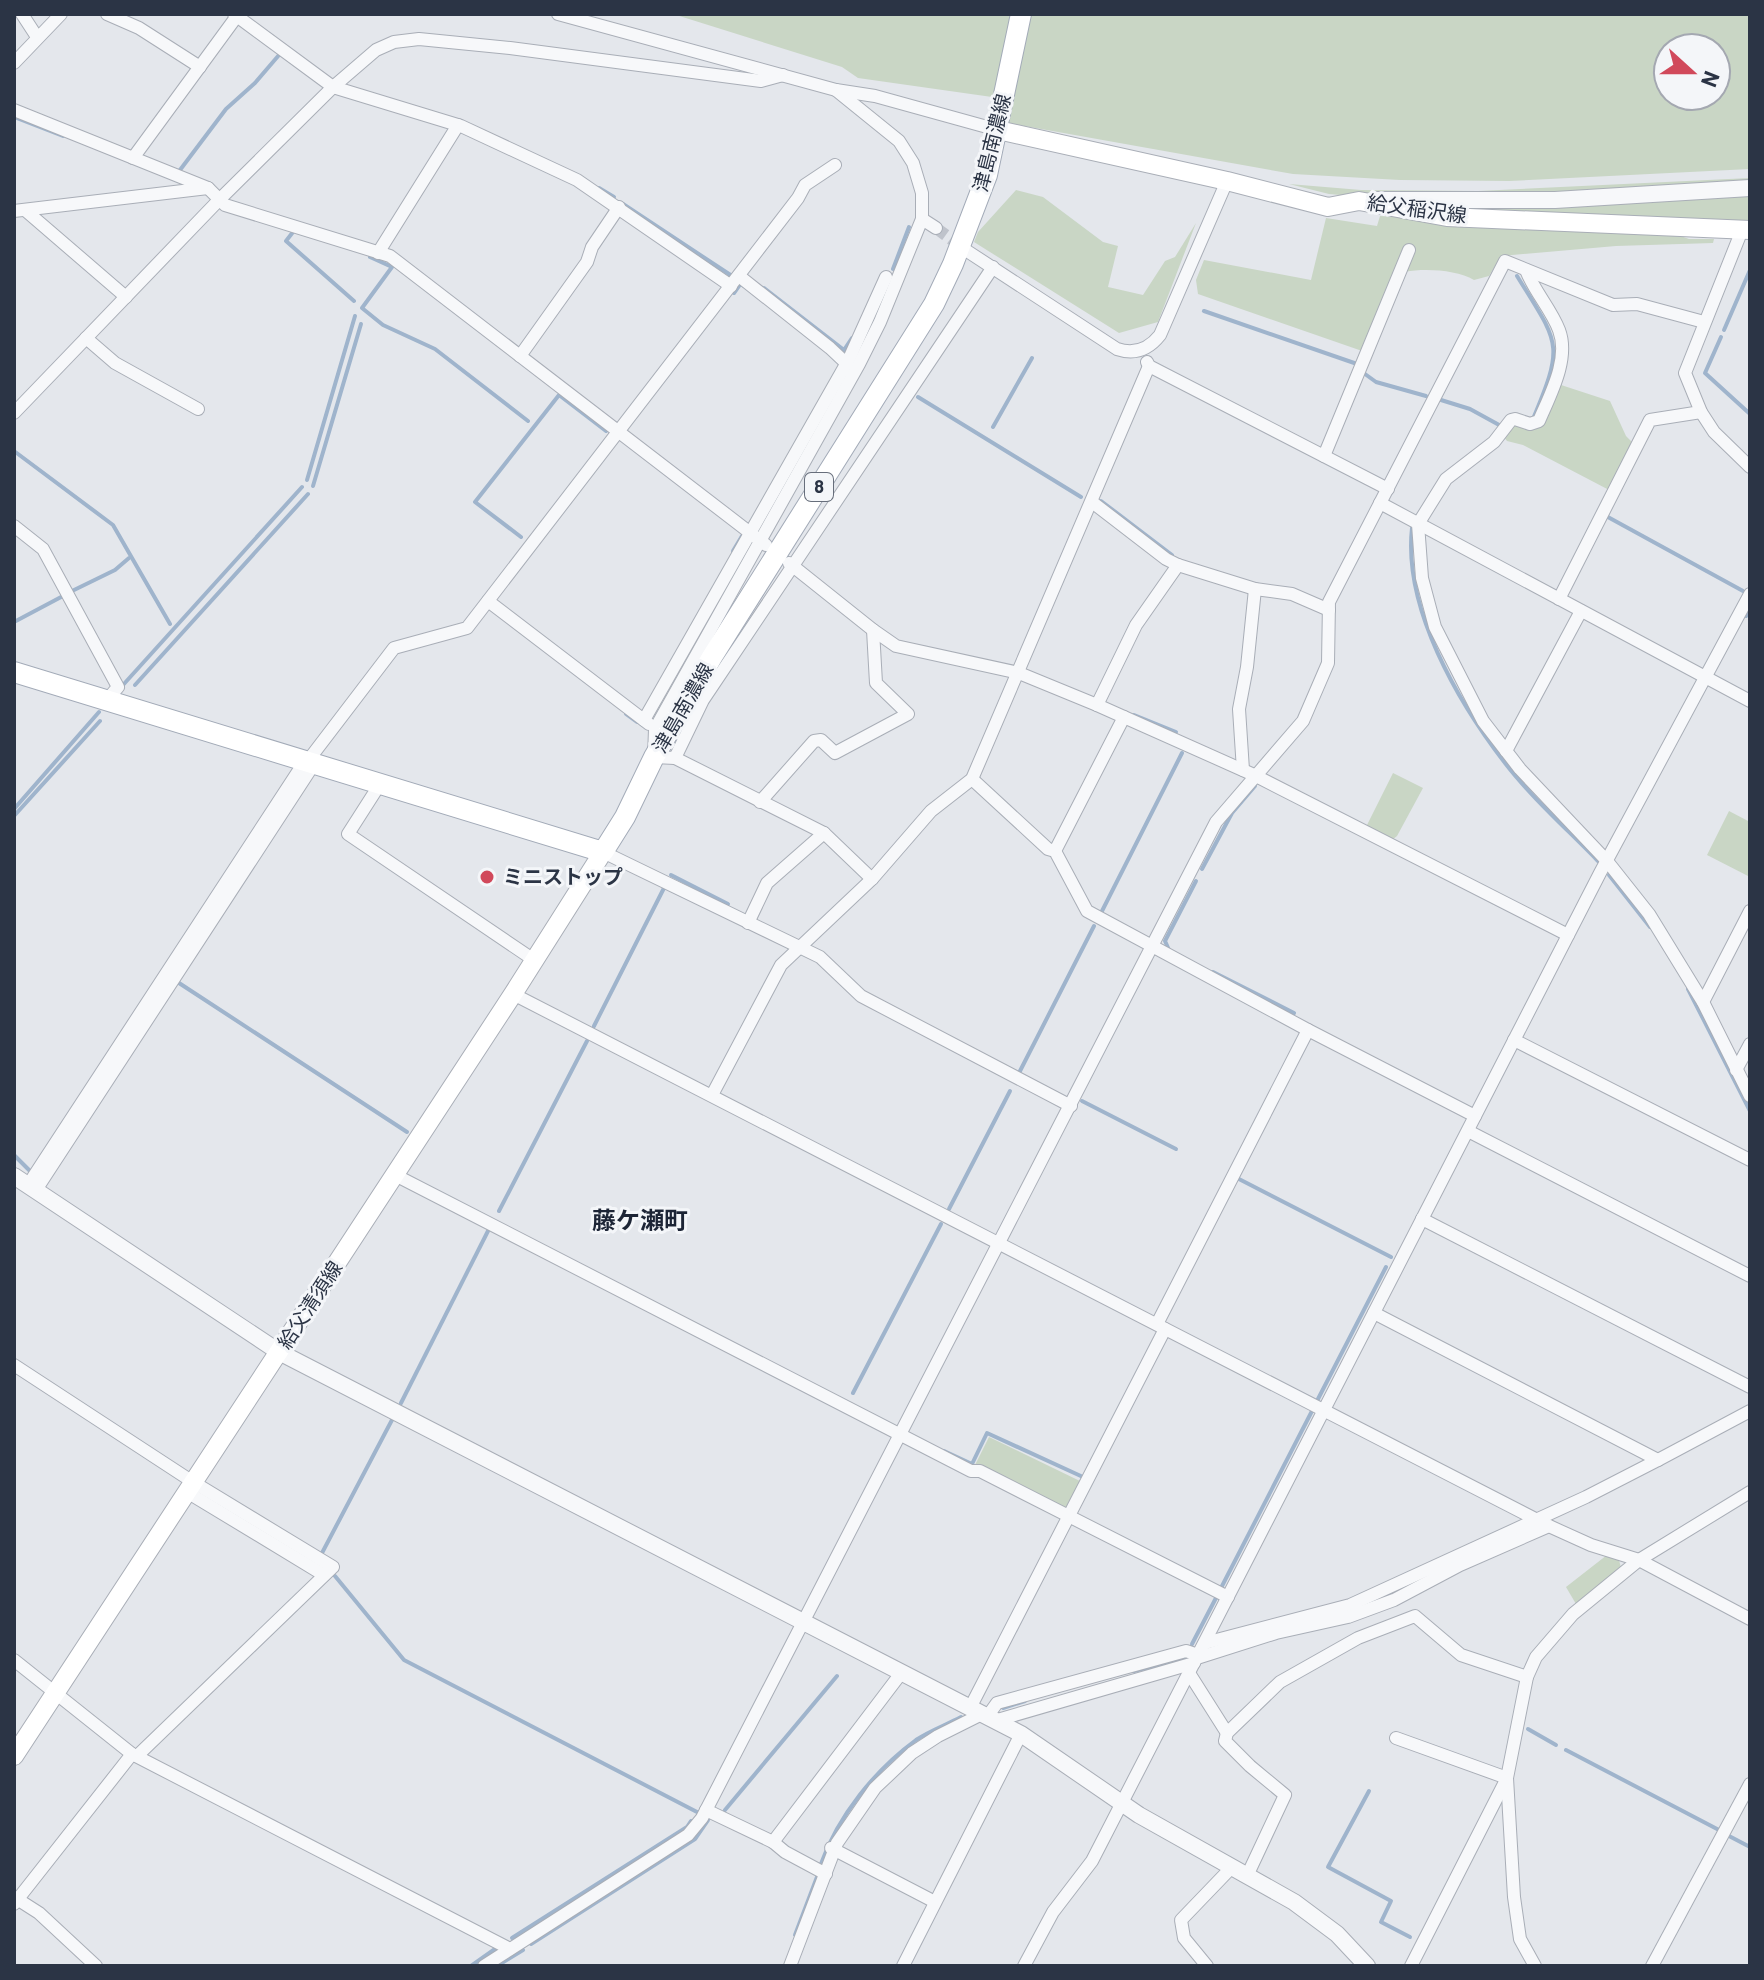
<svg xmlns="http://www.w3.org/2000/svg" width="1764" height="1980" font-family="Barlow,'Noto Sans JP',sans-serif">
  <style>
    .green { fill: #c9d6c5; fill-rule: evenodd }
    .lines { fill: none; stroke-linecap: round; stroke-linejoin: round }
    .stream { stroke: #9fb4cc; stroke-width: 4 }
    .minor-tunnel { stroke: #bfc3cb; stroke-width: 12; stroke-dasharray: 12 6; stroke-linecap: butt }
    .minor-casing { stroke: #a9aeb7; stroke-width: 14 }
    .tertiary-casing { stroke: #a9aeb7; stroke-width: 18 }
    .secondary-casing { stroke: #a9aeb7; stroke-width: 20 }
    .primary-casing { stroke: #a3abb8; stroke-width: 22 }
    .minor { stroke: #f7f8fa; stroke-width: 12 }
    .tertiary { stroke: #f7f8fa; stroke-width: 16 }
    .secondary { stroke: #fff; stroke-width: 18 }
    .primary { stroke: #fff; stroke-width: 20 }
    .poi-dot { fill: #d1495b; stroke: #f4f6f9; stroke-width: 3 }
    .labels { text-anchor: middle; stroke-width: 6; stroke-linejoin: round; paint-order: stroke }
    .shield { fill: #f4f6f9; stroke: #676e7b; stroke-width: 2 }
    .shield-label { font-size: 18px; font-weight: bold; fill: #2b3445 }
    .street-label { font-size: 20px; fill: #2b3445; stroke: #f4f6f9 }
    .poi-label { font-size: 20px; font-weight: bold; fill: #2b3445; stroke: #f4f6f9; text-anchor: start }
    .quarter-label { font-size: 24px; font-weight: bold; fill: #1d2536; stroke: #f4f6f9 }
  </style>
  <rect width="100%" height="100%" fill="#e4e7ec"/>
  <g class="green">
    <path d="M673 14H1750V169L1509 181 1400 180 1293 174 997 121 999 98 858 78 842 67ZM1668 48H1716V96H1668Z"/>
    <path d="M1750 178V183L1552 194 1364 197 1329 194 1289 184 1361 190 1478 191Z"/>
    <path d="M1016 190 1043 197 1103 242 1118 246 1108 287 1143 295 1165 261 1175 257 1196 223 1158 322 1119 333 974 242 978 232Z"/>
    <path d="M1750 196V227L1402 208Z"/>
    <path d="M1380 216 1675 234 1689 239H1714L1713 243 1616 246 1501 256 1489 276 1474 280C1457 270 1425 268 1405 272L1365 352 1198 294 1196 280 1204 260 1311 280 1326 218 1377 226Z"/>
    <path d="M1558 384 1610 401 1626 436 1635 445 1611 491 1523 445 1507 441 1503 436 1512 422 1530 427Z"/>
    <path d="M1393 773 1423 788 1397 836 1392 840 1366 827Z"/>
    <path d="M1729 811 1750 822V877L1707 855Z"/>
    <path d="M989 1437 1082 1482 1069 1507 1064 1509 975 1465Z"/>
    <path d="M1607 1555 1619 1560 1621 1568 1576 1604 1566 1587Z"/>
  </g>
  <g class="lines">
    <g class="stream">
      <path d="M14 117 63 136"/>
      <path d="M180 170 226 109 255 83 279 55"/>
      <path d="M599 188 614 197"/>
      <path d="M623 204 732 276"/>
      <path d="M293 232 286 241 354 301"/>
      <path d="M370 257 392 267 362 308 383 325 435 349 528 421"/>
      <path d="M893 269 909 227"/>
      <path d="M1517 276C1559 344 1565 343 1533 419"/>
      <path d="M764 288 844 350 852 338"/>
      <path d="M734 293 741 283 744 286"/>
      <path d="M1204 311 1360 365"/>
      <path d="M1724 330 1750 270"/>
      <path d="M1721 337 1705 373 1750 414"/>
      <path d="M1365 374 1376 382 1426 396"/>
      <path d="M918 397 1081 497"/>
      <path d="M1441 400 1470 409 1501 426"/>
      <path d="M993 427 1032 358"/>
      <path d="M14 451 113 525 170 624"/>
      <path d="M307 480 355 316"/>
      <path d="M313 486 361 324"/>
      <path d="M1101 501 1172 555"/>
      <path d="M1606 516 1743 591"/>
      <path d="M1412 528C1403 608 1458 702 1505 763 1532 798 1567 829 1598 861"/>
      <path d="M521 537 475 502 559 395 606 431"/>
      <path d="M733 551 742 536"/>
      <path d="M72 591 115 570 129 558"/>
      <path d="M1746 616 1750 608"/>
      <path d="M14 622 63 596"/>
      <path d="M123 685 302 487"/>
      <path d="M135 685 308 494"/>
      <path d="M626 714 637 722"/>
      <path d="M1134 715 1176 732"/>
      <path d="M14 809 99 712"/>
      <path d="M14 816 100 721"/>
      <path d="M1202 869 1232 813 1255 786"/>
      <path d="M671 875 728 904"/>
      <path d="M1609 875 1650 927"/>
      <path d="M1100 915 1182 753"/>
      <path d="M1169 950 1165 941 1196 881"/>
      <path d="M1213 972 1294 1013"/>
      <path d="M179 983 407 1132"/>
      <path d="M1688 989 1750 1111"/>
      <path d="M594 1026 664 888"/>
      <path d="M1020 1071 1094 926"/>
      <path d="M1082 1101 1176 1149"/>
      <path d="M14 1155 30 1171"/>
      <path d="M1237 1178 1391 1257"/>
      <path d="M949 1209 1010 1091"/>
      <path d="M499 1211 587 1041"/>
      <path d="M853 1393 941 1224"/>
      <path d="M1318 1399 1386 1267"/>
      <path d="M401 1403 488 1231"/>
      <path d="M944 1451 972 1464 987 1433 1083 1477"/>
      <path d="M322 1553 393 1418"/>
      <path d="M335 1576 404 1660 697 1812"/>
      <path d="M1221 1588 1312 1411"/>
      <path d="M1374 1600 1410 1584"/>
      <path d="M1192 1644 1217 1596"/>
      <path d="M1134 1671 1186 1658"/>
      <path d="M1003 1708 1025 1701"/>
      <path d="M1528 1729 1556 1745"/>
      <path d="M1566 1750 1719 1830"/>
      <path d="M1369 1791 1328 1867 1391 1901 1381 1922 1410 1937"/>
      <path d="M725 1810 837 1676"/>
      <path d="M1729 1836 1750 1847"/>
      <path d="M821 1864C838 1816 875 1770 916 1740 929 1731 946 1725 961 1717"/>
      <path d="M795 1935 817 1877"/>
      <path d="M512 1938 687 1827 691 1821"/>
      <path d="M531 1944 695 1839 708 1820"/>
      <path d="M471 1966 495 1949"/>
      <path d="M497 1966 523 1950"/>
    </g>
    <path class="minor-tunnel" d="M936 228 965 249"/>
    <defs>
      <g id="minor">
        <path d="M22 14 37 37"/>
        <path d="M107 14 139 28 200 67"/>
        <path d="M234 14 333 87 461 126 577 180 731 286"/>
        <path d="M558 14 836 90 875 96 998 130"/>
        <path d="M14 63 61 14"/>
        <path d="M836 90 899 141 913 163 922 193V219L880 322 859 364 655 729 654 757 675 758 703 700 993 267"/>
        <path d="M14 110 208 188 225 205 390 256 766 545"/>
        <path d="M133 158 237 16"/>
        <path d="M25 210 126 297"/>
        <path d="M14 211 208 188"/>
        <path d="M922 219 936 228"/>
        <path d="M1742 230 1685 373 1701 412 1714 432 1750 467"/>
        <path d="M967 251 1117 349C1135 355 1149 349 1160 335L1227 181"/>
        <path d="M378 253 458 125"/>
        <path d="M1526 270C1534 291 1551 309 1559 330 1570 359 1550 395 1539 421L1530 424 1515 419 1511 420 1494 442 1446 479 1418 524 1422 578 1435 627 1483 721 1520 769 1607 861 1649 914 1703 1002 1750 1096"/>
        <path d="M739 276 830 348 847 364"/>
        <path d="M86 338 115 363 198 409"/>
        <path d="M520 356 587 262 592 247 619 207"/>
        <path d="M1147 362 1149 366 1388 489"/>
        <path d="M14 413 218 201 333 87 376 50 394 42 419 39 510 48 761 81 783 75"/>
        <path d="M1324 456 1409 250"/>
        <path d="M1092 502 1166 559 1178 565 1255 589 1292 594 1329 610"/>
        <path d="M1380 503 1750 701"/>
        <path d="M14 526 43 549 118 687 107 700"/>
        <path d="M789 563 873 630 896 646 1019 673 1097 705 1254 775 1568 935"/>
        <path d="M1559 599 1650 420 1701 412"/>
        <path d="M488 601 649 724"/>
        <path d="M1097 705 1136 625 1178 565"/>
        <path d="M644 720 849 359 886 277"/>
        <path d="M1506 751 1581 611"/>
        <path d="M675 758 824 833 872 879"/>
        <path d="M307 762 394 648 467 628 798 198 805 185 835 165"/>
        <path d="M1243 770 1239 709 1247 667 1255 589"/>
        <path d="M972 779 1048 849 1055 851 1087 911 1308 1030 1475 1116"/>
        <path d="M380 784 348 834 534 960"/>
        <path d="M760 802 814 741 821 740 835 753 908 714 876 683 873 630"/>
        <path d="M1055 851 1124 717"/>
        <path d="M603 852 820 957 861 996 1071 1106"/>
        <path d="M748 923 767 883 824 833"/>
        <path d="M513 994 1549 1526 1591 1545 1639 1560 1750 1619"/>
        <path d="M1703 1002 1750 911"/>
        <path d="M1514 1040 1750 1160"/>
        <path d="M1736 1070 1750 1044"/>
        <path d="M712 1095 781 965 872 879 931 811 972 779 1149 366"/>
        <path d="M1468 1131 1750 1276"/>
        <path d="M395 1175 971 1471H980L1228 1597"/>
        <path d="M28 1185 305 761"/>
        <path d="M36 1190 314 764"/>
        <path d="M1422 1219 1750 1387"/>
        <path d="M1157 1324 1308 1030"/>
        <path d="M14 1365 193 1482 333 1567 137 1756"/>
        <path d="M1658 1460 1750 1411"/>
        <path d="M187 1492 324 1575"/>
        <path d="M1205 1643 1350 1605 1586 1497 1658 1460 1374 1313"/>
        <path d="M1197 1658 1276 1633 1348 1617 1394 1600 1460 1565 1549 1526"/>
        <path d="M14 1660 132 1754 510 1949"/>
        <path d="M1189 1673 1227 1733"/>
        <path d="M970 1708 1165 1329"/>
        <path d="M987 1717 997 1703 1186 1651 1198 1655"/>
        <path d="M994 1721 1194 1663"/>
        <path d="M1396 1738 1507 1778 1514 1897 1520 1939 1535 1966"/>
        <path d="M706 1810 773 1842 902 1672"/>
        <path d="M773 1842 785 1852 826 1874"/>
        <path d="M831 1848 935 1902"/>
        <path d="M1247 1876 1285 1795 1250 1766 1225 1741 1227 1733 1280 1682 1358 1638 1415 1616 1461 1655 1527 1677"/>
        <path d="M14 1897 39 1913 96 1966"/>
        <path d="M14 1904 132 1754"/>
        <path d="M484 1966 688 1835 702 1818 1216 822 1303 721 1328 663 1329 602 1505 261 1613 305 1637 304 1704 322"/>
        <path d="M790 1966 837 1843 875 1788 912 1753 938 1736 982 1714"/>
        <path d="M903 1966 1021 1734"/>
        <path d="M1024 1966 1053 1912 1092 1861 1600 873 1750 594"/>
        <path d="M1207 1966 1184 1938 1181 1920 1231 1868"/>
        <path d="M1411 1966 1507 1778 1527 1677 1536 1657 1573 1614 1639 1560 1750 1492"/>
        <path d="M1652 1966 1750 1784"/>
      </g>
      <g id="tertiary">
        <path d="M1376 200H1555L1750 188"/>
        <path d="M14 1176 279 1352 1021 1734 1139 1815 1294 1902 1337 1934 1367 1966"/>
      </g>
      <g id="secondary">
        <path d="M998 130 1227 181 1328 207 1359 201 1447 217 1750 230"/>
        <path d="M14 1756 513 994 603 852"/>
      </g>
      <path id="primary" d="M14 672 603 852 625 817 654 757 712 657 934 304 953 264 987 175 1021 14"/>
    </defs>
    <use href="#minor" class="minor-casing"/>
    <use href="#tertiary" class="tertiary-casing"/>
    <use href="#secondary" class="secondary-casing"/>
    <use href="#primary" class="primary-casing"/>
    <use href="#minor" class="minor"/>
    <use href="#tertiary" class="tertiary"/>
    <use href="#secondary" class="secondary"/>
    <use href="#primary" class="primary"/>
  </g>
  <circle class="poi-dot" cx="487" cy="877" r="8"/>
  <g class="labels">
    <rect class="shield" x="805" y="473" width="28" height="28" rx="6"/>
    <g class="shield-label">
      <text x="819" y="493">8</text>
    </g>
    <g class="street-label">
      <text transform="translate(992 143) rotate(-76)" y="7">津島南濃線</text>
      <text transform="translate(1417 209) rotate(8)" y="7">給父稲沢線</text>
      <text transform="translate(683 708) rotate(-60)" y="7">津島南濃線</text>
      <text transform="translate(310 1305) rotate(-57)" y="7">給父清須線</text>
    </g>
    <g class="poi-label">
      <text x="503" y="884">ミニストップ</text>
    </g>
    <g class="quarter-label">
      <text x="640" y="1229">藤ケ瀬町</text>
    </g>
  </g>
  <rect width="1764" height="1980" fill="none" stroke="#2b3445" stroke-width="32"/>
  <g transform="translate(1692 72) rotate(111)"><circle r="38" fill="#f4f6f9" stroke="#a4a8b1" stroke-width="2"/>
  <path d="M0-6L14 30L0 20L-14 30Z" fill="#d1495b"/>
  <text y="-12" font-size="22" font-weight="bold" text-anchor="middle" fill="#2b3445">N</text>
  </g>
</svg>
